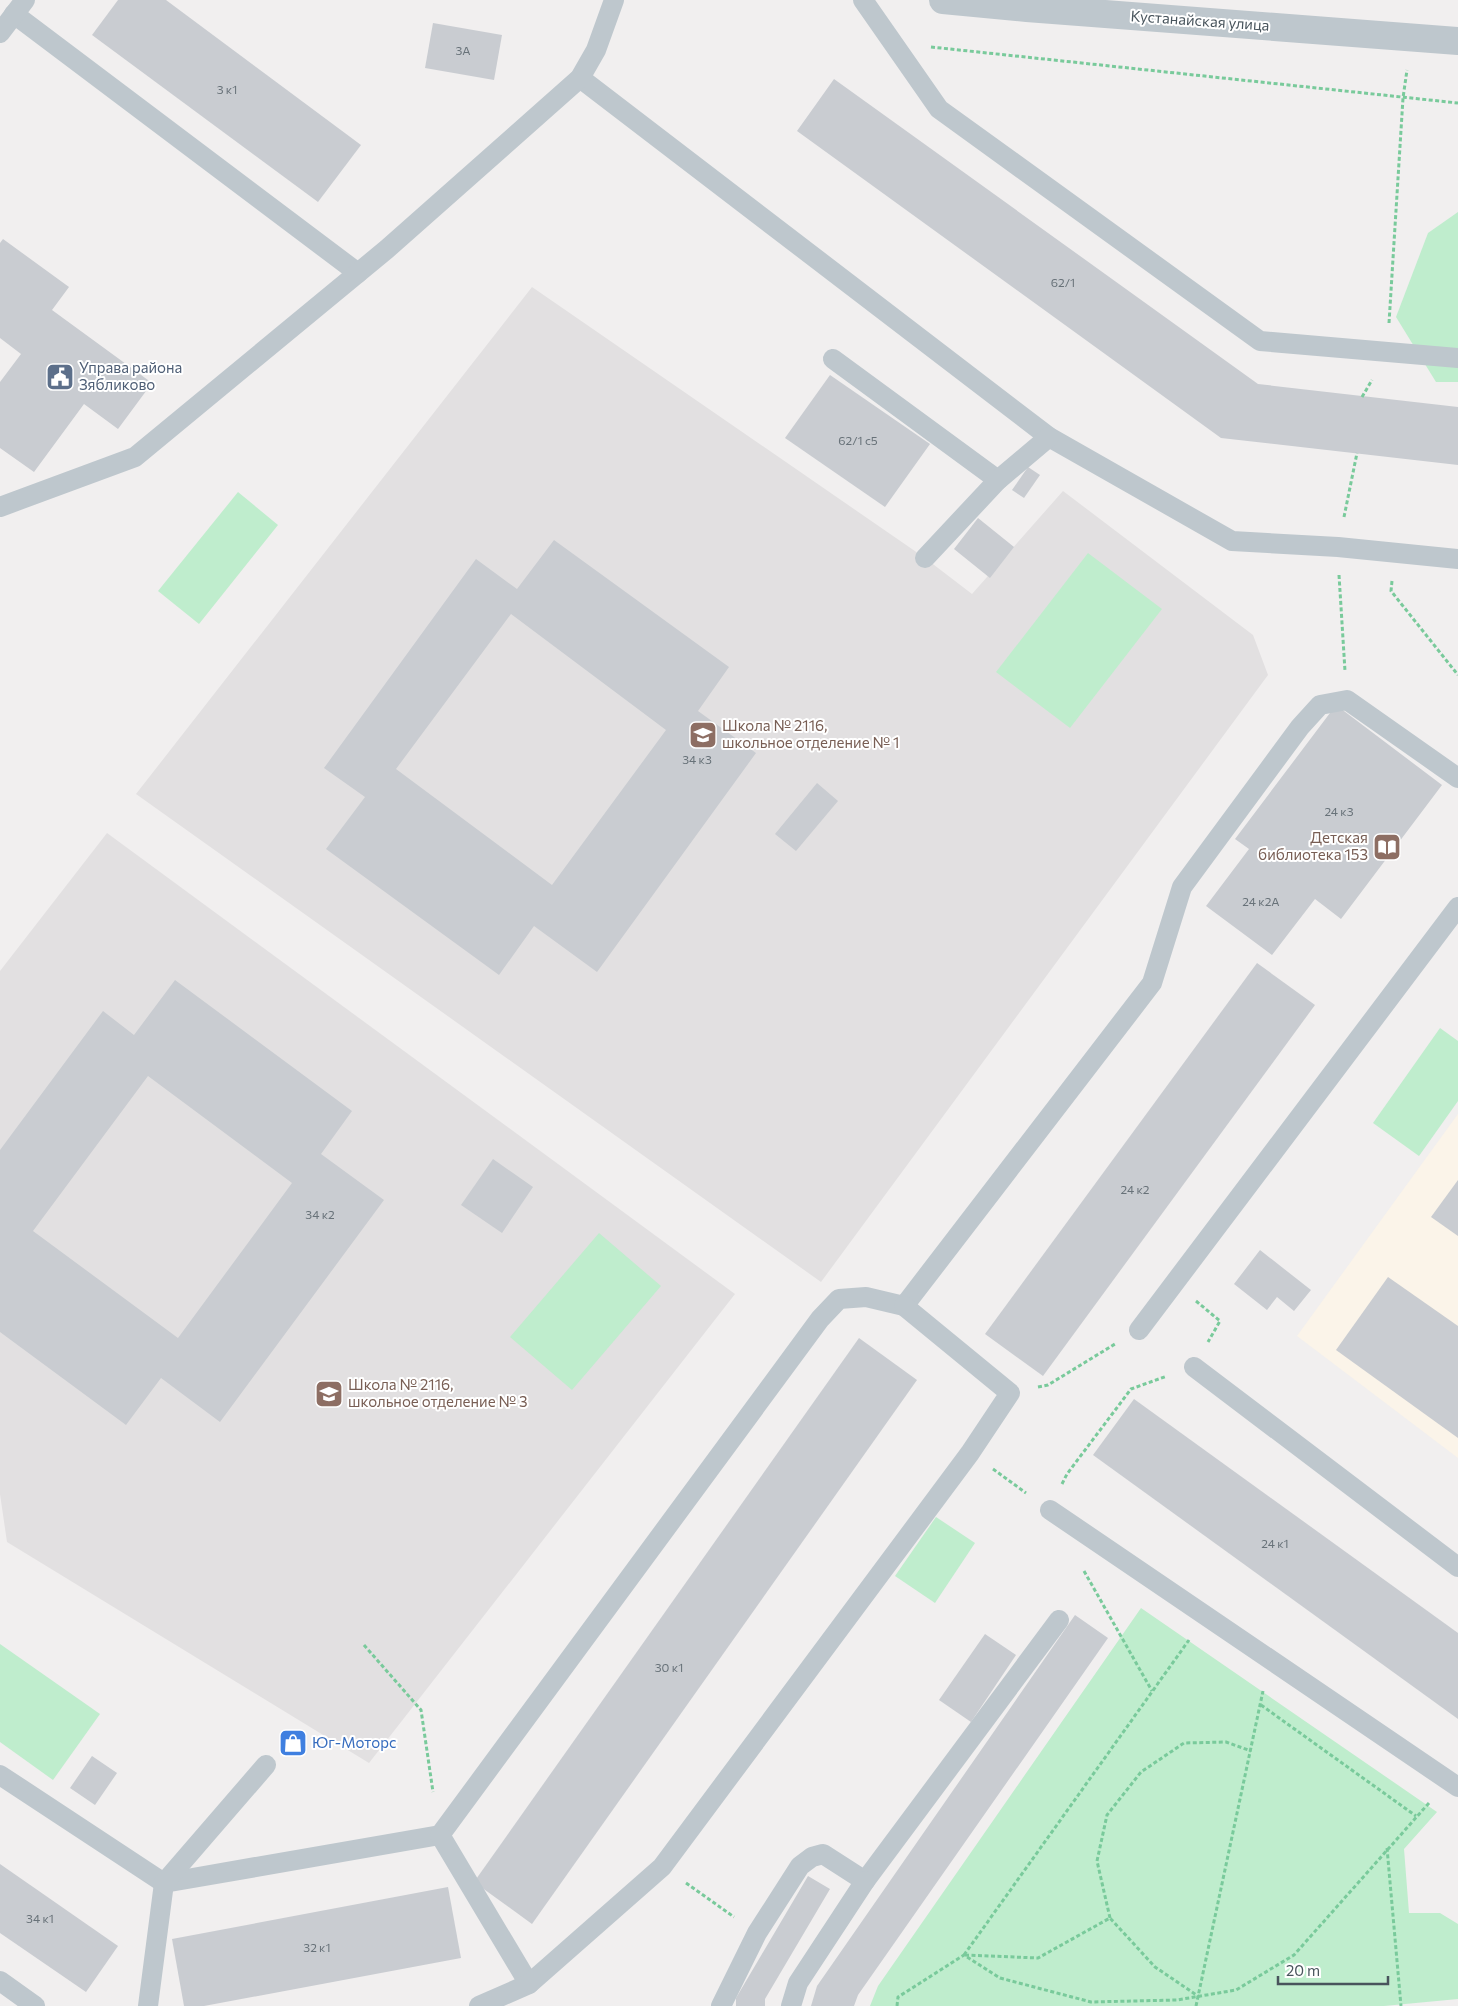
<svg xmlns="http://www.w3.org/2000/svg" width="1458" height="2006" font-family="Commissioner,sans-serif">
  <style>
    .commercial { fill: #fbf4e9 }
    .education { fill: #e2e0e1 }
    .green { fill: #bfedcd }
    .building { fill: #c9ccd1; fill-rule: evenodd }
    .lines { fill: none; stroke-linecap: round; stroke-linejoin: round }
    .path { stroke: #79ca9b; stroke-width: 3; stroke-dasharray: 4 2.5; stroke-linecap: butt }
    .lane { stroke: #bec7cd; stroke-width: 20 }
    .street { stroke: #bec7cd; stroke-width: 28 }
    .labels { text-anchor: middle; stroke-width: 4; stroke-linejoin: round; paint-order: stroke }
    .number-label { font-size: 12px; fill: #687279 }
    .street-label { font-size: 15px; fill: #48545c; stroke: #fff }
    .service-label { font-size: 15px; fill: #4e5e75; stroke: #fff; text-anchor: start }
    .education-label { font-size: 15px; fill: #785e54; stroke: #fff; text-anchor: start }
    .shop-label { font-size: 15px; fill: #366cbe; stroke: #fff; text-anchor: start }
  </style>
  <rect width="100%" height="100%" fill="#f1efef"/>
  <path class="commercial" d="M1458 1114V1458L1297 1336Z"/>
  <g class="education">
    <path d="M532 287 925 558 972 594 1063 491 1253 635 1268 675 821 1282 136 794Z"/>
    <path d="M107 833 735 1294 369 1763 7 1542 0 1494V971Z"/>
  </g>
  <g class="green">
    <path d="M1458 212V382H1436L1396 317 1428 233Z"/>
    <path d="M238 492 278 525 199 624 158 591Z"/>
    <path d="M1088 553 1162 609 1070 728 996 672Z"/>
    <path d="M1440 1028 1458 1041V1101L1419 1156 1373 1123Z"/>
    <path d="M599 1233 661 1286 572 1390 510 1337Z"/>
    <path d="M936 1517 975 1543 935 1603 895 1576Z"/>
    <path d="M1141 1608 1437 1812 1404 1849 1409 1913H1440L1458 1924V1999L1384 2006H870L878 1986Z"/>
    <path d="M0 1644 100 1714 53 1780 0 1742Z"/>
  </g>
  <g class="building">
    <path d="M118 0H166L361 145 318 202 92 35Z"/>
    <path d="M433 23 502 35 494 80 425 68Z"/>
    <path d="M834 79 1258 384 1458 407V465L1221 438 797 131Z"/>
    <path d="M3 239 69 287 52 310 152 383 118 429 84 404 34 472 0 448V382L21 354 0 338V243Z"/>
    <path d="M830 375 930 444 885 507 785 438Z"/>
    <path d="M1028 467 1040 475 1024 498 1012 490Z"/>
    <path d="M978 518 1014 547 990 578 954 549Z"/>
    <path d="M554 540 729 667 698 711 756 753 597 972 534 926 499 975 326 849 365 797 324 768 476 559 517 589ZM511 614 666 730 552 885 396 769Z"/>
    <path d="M1336 705 1442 785 1341 919 1315 899 1272 955 1206 906 1249 849 1235 839Z"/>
    <path d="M817 783 838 801 796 851 775 834Z"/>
    <path d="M1257 963 1315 1005 1043 1376 985 1334Z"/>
    <path d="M175 980 352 1111 321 1154 384 1200 220 1422 161 1378 126 1425 0 1332V1150L103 1011 134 1035ZM148 1076 292 1183 178 1338 33 1231Z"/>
    <path d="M493 1159 533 1187 502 1233 461 1205Z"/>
    <path d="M1458 1180V1236L1431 1217Z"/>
    <path d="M1260 1250 1311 1290 1294 1311 1277 1297 1267 1310 1234 1284Z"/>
    <path d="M1388 1277 1458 1326V1438L1336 1350Z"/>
    <path d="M859 1338 917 1380 532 1924 474 1882Z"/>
    <path d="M1134 1399 1458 1633V1719L1093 1455Z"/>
    <path d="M1075 1615 1108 1638 858 1995 854 2006H811L817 1986Z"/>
    <path d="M985 1634 1016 1655 971 1722 939 1700Z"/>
    <path d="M92 1756 117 1773 95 1805 70 1788Z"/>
    <path d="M0 1864 118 1946 86 1992 0 1933Z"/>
    <path d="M808 1876 830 1889 765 1999V2006H736V1998Z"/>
    <path d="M448 1887 461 1958 204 2006H184L172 1939Z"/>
  </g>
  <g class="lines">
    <g class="path">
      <path d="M931 47 1458 103"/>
      <path d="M1389 323 1403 98 1407 70"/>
      <path d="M1362 397 1372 380"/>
      <path d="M1344 517 1357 453"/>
      <path d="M1339 575 1345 671"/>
      <path d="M1392 581 1391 591 1458 675"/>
      <path d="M1196 1301 1220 1321 1208 1342"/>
      <path d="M1038 1387 1048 1385 1115 1344"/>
      <path d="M993 1469 1026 1493"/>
      <path d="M1062 1484 1067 1474 1131 1389 1167 1376"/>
      <path d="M1084 1571 1152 1691"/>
      <path d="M364 1645 421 1710 433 1792"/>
      <path d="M1261 1705 1416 1816"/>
      <path d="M1387 1848 1401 2006"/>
      <path d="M686 1883 734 1917"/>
      <path d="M1110 1918 1097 1861 1107 1815 1141 1772 1184 1743 1226 1742 1251 1751"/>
      <path d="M964 1955 1189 1640"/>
      <path d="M965 1955 1038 1958 1110 1918 1155 1967 1198 1996"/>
      <path d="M897 2006 898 1997 964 1955 1000 1978 1091 2002 1177 2000 1236 1990 1294 1955 1429 1803"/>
      <path d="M1196 2006 1263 1691"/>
    </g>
    <g class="lane">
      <path d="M863 0 939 109 1260 341 1458 358"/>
      <path d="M14 14 358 273"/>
      <path d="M0 33 25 0"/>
      <path d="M580 78 1049 437 1232 541 1338 547 1458 559"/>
      <path d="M833 359 998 480"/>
      <path d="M0 507 135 457 387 249 580 78 596 50 614 0"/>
      <path d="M925 558 998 480 1049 437"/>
      <path d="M1139 1330 1458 907"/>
      <path d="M1194 1367 1458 1567"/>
      <path d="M1050 1510 1458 1787"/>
      <path d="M0 1775 164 1883 440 1835 820 1319 839 1299 866 1297 904 1306 1152 983 1182 887 1300 727 1320 705 1347 700 1458 778"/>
      <path d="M440 1835 529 1984"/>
      <path d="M0 1981 35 2006"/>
      <path d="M148 2006 164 1883 266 1765"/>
      <path d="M479 2006 529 1984 662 1867 970 1453 1010 1393 904 1306"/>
      <path d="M721 2006 757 1933 800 1866 812 1857 823 1854 865 1881 1059 1620"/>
      <path d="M791 2006 798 1983 865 1881"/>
    </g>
    <path class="street" d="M943 0 1027 8 1458 41"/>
  </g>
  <defs>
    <symbol id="civic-square" viewBox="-11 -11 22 22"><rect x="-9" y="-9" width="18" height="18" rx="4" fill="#5c6f8a" stroke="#fff"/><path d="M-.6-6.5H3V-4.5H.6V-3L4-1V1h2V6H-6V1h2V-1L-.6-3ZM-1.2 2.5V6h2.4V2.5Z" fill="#fff"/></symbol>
    <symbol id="school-square" viewBox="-11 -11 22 22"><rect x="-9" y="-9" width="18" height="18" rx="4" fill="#8d6e63" stroke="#fff"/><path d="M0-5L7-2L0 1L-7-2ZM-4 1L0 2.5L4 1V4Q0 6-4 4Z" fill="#fff"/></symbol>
    <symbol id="library-square" viewBox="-11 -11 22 22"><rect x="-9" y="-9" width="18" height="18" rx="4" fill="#8d6e63" stroke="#fff"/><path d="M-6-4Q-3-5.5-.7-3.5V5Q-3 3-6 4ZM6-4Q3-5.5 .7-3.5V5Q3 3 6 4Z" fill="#fff"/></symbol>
    <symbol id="shop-square" viewBox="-11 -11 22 22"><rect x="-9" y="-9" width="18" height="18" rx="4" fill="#3f7fe0" stroke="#fff"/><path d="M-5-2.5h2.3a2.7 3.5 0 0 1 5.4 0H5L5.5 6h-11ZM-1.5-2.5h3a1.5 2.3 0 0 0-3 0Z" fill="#fff"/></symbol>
  </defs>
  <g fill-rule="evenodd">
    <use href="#civic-square" x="44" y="361" width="32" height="32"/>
    <use href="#school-square" x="687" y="719" width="32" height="32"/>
    <use href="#library-square" x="1371" y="831" width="32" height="32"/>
    <use href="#school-square" x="313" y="1378" width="32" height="32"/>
    <use href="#shop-square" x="277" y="1727" width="32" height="32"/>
  </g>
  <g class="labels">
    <g class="number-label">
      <text x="463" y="55">3А</text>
      <text x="227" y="94">3 к1</text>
      <text x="1063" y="287">62/1</text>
      <text x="858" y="445">62/1 с5</text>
      <text x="697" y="764">34 к3</text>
      <text x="1339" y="816">24 к3</text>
      <text x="1261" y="906">24 к2А</text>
      <text x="1135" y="1194">24 к2</text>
      <text x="320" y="1219">34 к2</text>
      <text x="1275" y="1548">24 к1</text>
      <text x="669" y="1672">30 к1</text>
      <text x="40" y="1923">34 к1</text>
      <text x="317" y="1952">32 к1</text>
    </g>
    <g class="street-label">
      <text transform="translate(1200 21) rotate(4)" y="5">Кустанайская улица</text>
    </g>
    <g class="service-label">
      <text x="79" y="373">Управа района<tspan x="79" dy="17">Зябликово</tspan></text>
    </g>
    <g class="education-label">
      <text x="722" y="731">Школа № 2116,<tspan x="722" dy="17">школьное отделение № 1</tspan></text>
      <text x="1368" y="843" text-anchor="end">Детская<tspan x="1368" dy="17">библиотека 153</tspan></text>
      <text x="348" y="1390">Школа № 2116,<tspan x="348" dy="17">школьное отделение № 3</tspan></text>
    </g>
    <g class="shop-label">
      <text x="312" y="1748">Юг-Моторс</text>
    </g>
  </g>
  <path d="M1278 1976v8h110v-8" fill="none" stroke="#48545c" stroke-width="2.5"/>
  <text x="1286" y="1976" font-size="15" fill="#48545c" stroke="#ffffff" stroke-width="4" paint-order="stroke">20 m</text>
</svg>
